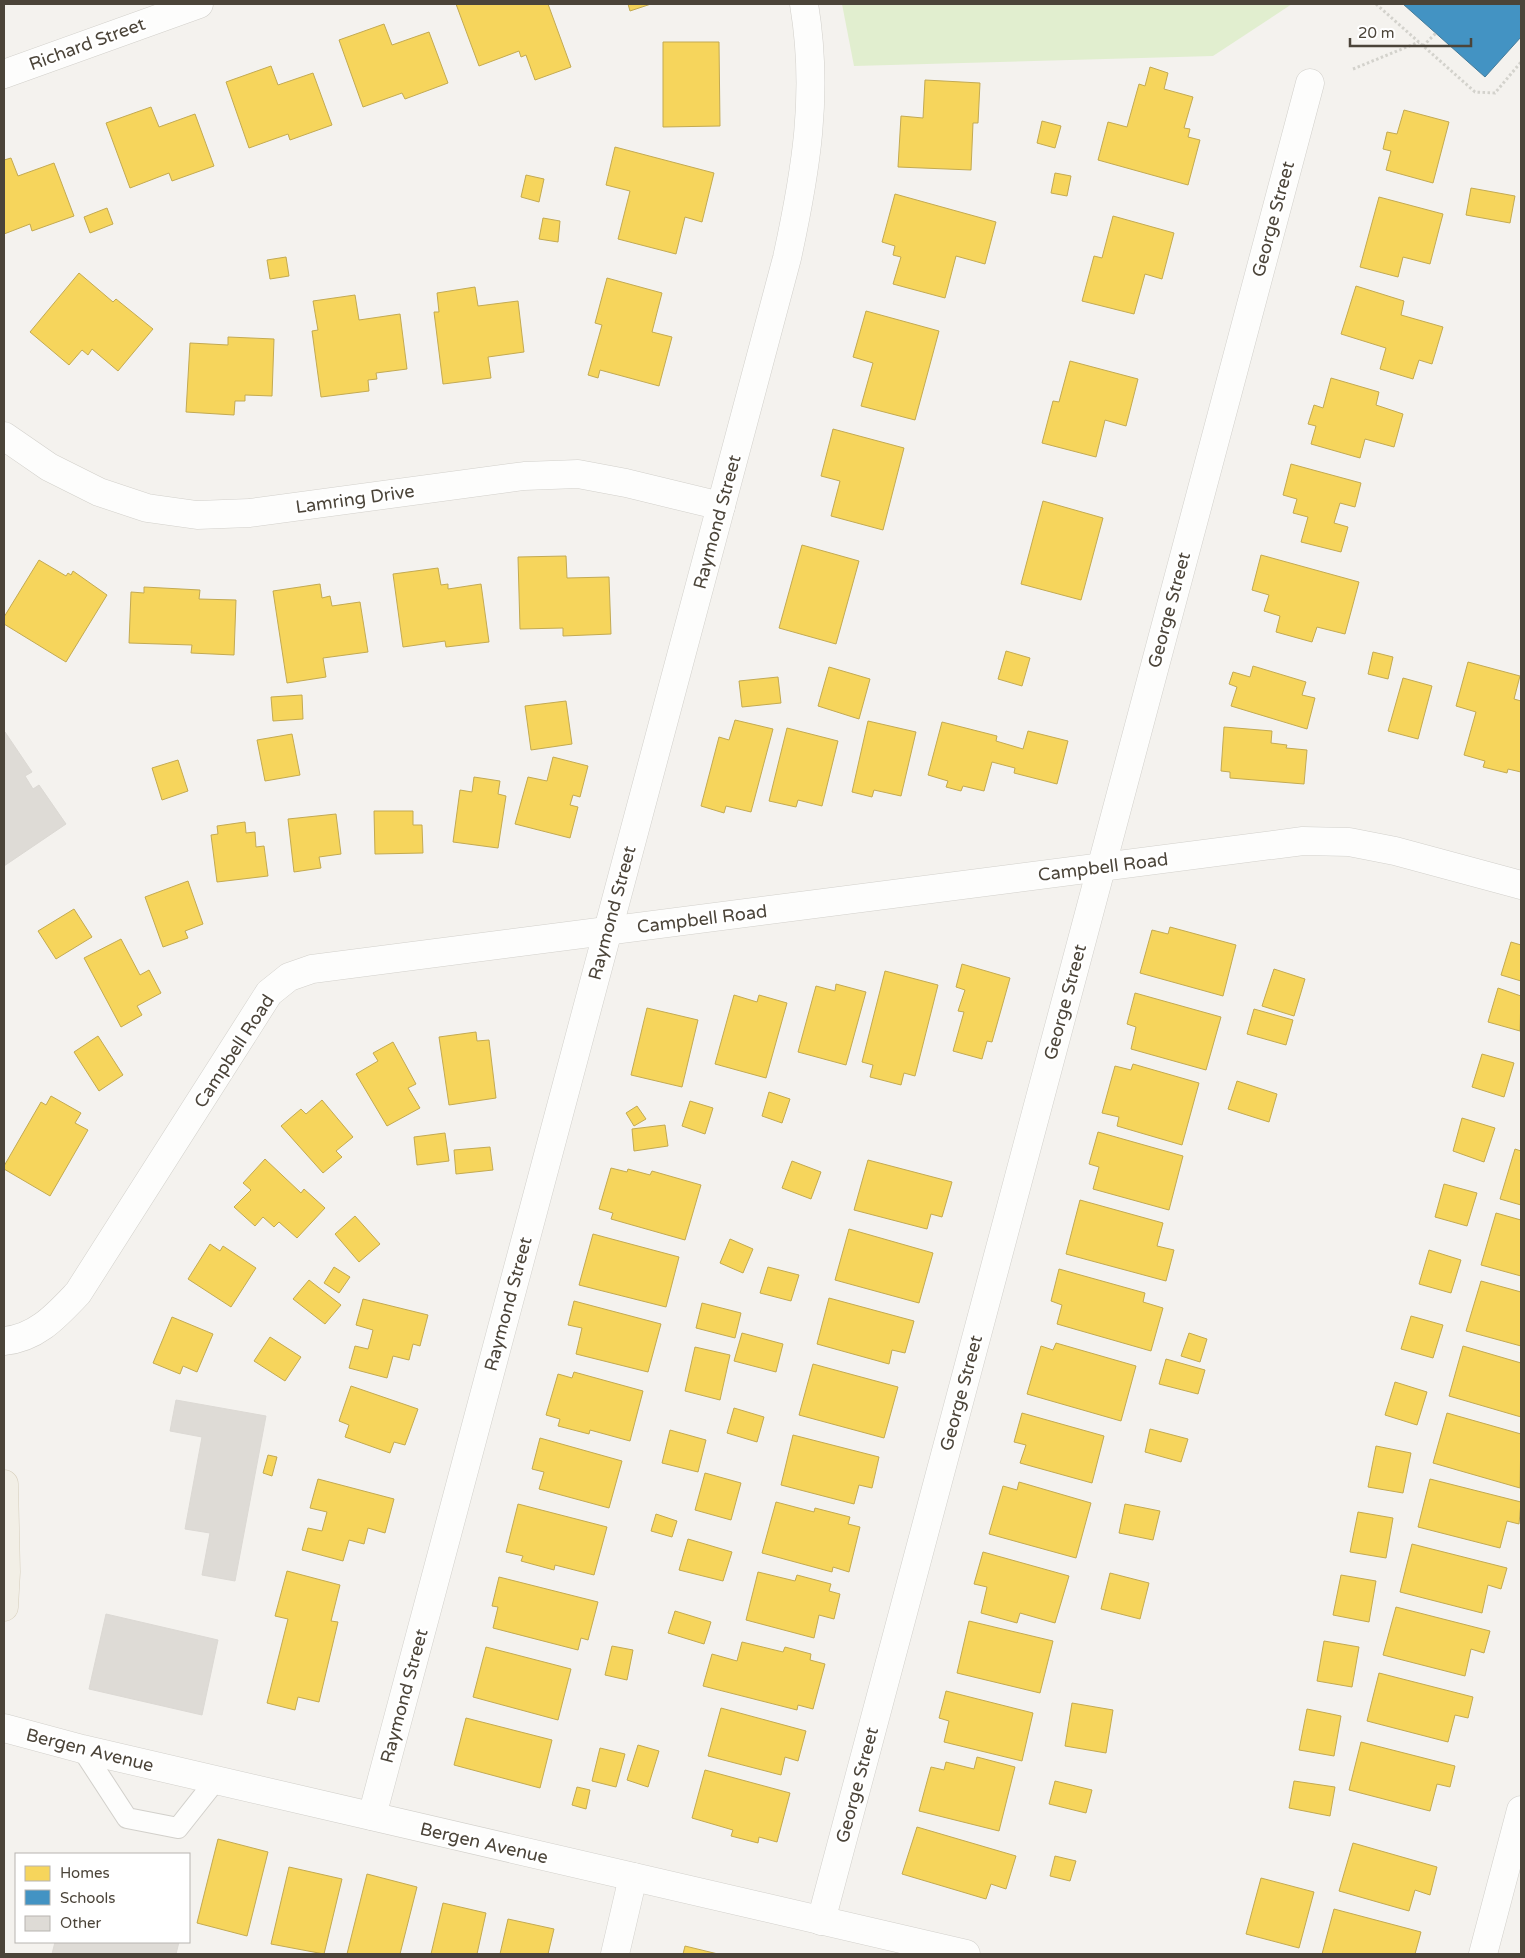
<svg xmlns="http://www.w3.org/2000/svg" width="1525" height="1958" font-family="'Varela Round',sans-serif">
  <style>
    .green { fill: #e1eecf }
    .homes { fill: #f6d55c; stroke: #c3aa52 }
    .schools { fill: #4393c3; stroke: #457b9a }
    .building { fill: #dedbd6; stroke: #dcd9d4 }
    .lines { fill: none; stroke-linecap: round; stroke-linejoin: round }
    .service-casing { stroke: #d2d0cb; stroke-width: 22 }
    .minor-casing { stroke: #d2d0cb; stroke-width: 29 }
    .primary-casing { stroke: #d6cebb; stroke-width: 29 }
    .path { stroke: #d3d2cc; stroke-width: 3; stroke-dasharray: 2.5 2.5; stroke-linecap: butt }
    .service { stroke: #fdfdfc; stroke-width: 20 }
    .minor { stroke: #fdfdfc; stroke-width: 28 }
    .primary { stroke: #f2efe6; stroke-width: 28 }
    .labels { text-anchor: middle; stroke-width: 5; stroke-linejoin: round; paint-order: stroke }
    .street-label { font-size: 18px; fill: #4b4439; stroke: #fff }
  </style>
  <rect width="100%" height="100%" fill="#f4f2ee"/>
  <path class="green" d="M842 4H1292L1213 56 854 66Z"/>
  <g class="homes">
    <path d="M456 4H548L571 67 535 80 526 55 521 57 519 51 479 66Z"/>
    <path d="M628 4H651L630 11Z"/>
    <path d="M384 24 392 45 429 32 448 83 405 99 402 93 363 107 339 40Z"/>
    <path d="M663 42H719L720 126 663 127Z"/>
    <path d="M271 66 278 85 313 73 332 125 290 140 288 134 249 148 226 82Z"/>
    <path d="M1150 67 1168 73 1164 89 1193 97 1184 128 1190 129 1188 137 1200 140 1188 185 1098 160 1108 122 1127 127 1139 84 1145 86Z"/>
    <path d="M925 80 980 83 978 123H973L971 170 898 167 901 116 923 118Z"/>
    <path d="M151 107 159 127 195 114 214 166 172 181 169 173 130 188 106 123Z"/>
    <path d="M1404 110 1449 122 1433 183 1386 170 1391 151 1383 149 1387 132 1397 134Z"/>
    <path d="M1042 121 1061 126 1055 148 1037 143Z"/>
    <path d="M615 147 714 173 702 222 685 217 676 254 618 239 630 191 606 185Z"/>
    <path d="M11 158 18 176 54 163 74 216 32 231 30 224 4 234V160Z"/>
    <path d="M1055 173 1071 176 1067 196 1051 193Z"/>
    <path d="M526 175 544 179 539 202 521 197Z"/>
    <path d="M1471 188 1515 196 1510 223 1466 215Z"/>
    <path d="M895 194 996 222 985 264 956 256 945 298 893 284 901 257 893 255 895 246 882 242Z"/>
    <path d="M1379 197 1443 214 1430 264 1403 257 1398 277 1360 267Z"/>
    <path d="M107 208 113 224 90 233 84 217Z"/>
    <path d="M1113 216 1174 233 1162 279 1145 274 1134 314 1082 301 1094 256 1102 258Z"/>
    <path d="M543 218 560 221 558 242 539 239Z"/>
    <path d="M286 257 289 276 270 279 267 260Z"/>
    <path d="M79 273 113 302 116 299 153 329 118 371 92 349 88 355 82 350 69 365 30 332Z"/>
    <path d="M607 278 662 293 652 332 672 337 659 386 600 370 598 378 588 375 602 325 595 323Z"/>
    <path d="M1356 286 1404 301 1401 315 1443 327 1432 364 1419 360 1413 379 1380 369 1386 348 1341 334Z"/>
    <path d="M475 287 478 306 518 301 524 352 488 357 491 378 443 384 434 312H439L437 293Z"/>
    <path d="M355 295 359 320 400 314 407 369 376 373 377 379 368 380 369 391 321 397 312 331 318 330 313 301Z"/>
    <path d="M866 311 939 331 915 420 861 406 873 363 853 357Z"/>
    <path d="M228 337 274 339 272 396 245 395V401H235L234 415 186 412 190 343 228 345Z"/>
    <path d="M1070 361 1138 379 1126 426 1105 420 1096 457 1042 443 1053 401 1059 402Z"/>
    <path d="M1331 378 1379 392 1376 405 1403 414 1394 447 1365 439 1360 458 1311 444 1316 426 1308 424 1314 405 1323 408Z"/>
    <path d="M833 429 904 448 883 530 831 516 840 481 821 476Z"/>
    <path d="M1291 464 1361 483 1355 507 1340 503 1334 523 1348 527 1341 552 1301 542 1308 517 1293 513 1297 499 1283 495Z"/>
    <path d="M1043 501 1103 518 1081 600 1021 584Z"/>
    <path d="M802 545 859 561 836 644 779 628Z"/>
    <path d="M1261 555 1359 582 1345 634 1317 627 1312 642 1276 632 1280 616 1264 611 1269 595 1252 590Z"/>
    <path d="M566 556 567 578 609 577 611 634 563 636V628L520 629 518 557Z"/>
    <path d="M39 560 66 576 68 573 71 575 73 571 107 595 66 662 4 624V617Z"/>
    <path d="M438 568 441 585 448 584V589L481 584 489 642 446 647 445 641 403 647 393 574Z"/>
    <path d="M320 584 322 598 330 596 332 606 360 602 368 652 323 658 326 677 287 683 273 591Z"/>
    <path d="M144 587 200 590 199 599 236 600 234 655 191 653 192 645 129 643 131 592 144 593Z"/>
    <path d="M1006 651 1030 658 1022 686 998 679Z"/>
    <path d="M1373 652 1393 657 1388 679 1368 674Z"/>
    <path d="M1468 662 1520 676 1514 699 1521 701V772L1508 769 1507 773 1483 767 1485 761 1464 755 1476 712 1456 706Z"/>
    <path d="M1253 666 1306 682 1302 695 1315 698 1307 729 1231 706 1237 687 1229 684 1233 672 1250 677Z"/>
    <path d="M829 667 870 679 859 719 818 706Z"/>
    <path d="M778 677 781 703 742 707 739 681Z"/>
    <path d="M1403 678 1432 686 1418 739 1388 731Z"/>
    <path d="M302 695 303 719 273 721 271 697Z"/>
    <path d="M566 701 572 744 531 750 525 706Z"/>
    <path d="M735 720 773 729 751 812 726 806 724 813 701 806 719 737 729 740Z"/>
    <path d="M868 721 916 732 901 796 874 790 872 797 852 792Z"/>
    <path d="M942 722 997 736 996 741 1023 749 1028 731 1068 741 1057 784 1014 773 1015 768 992 762 984 791 963 786 961 791 946 787 948 781 928 775Z"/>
    <path d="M1224 727 1272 731 1271 743 1287 745 1286 748 1307 750 1304 784 1230 778V772L1221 771Z"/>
    <path d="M787 728 838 741 822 806 798 800 796 807 769 801Z"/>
    <path d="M292 734 300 775 265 781 257 740Z"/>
    <path d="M553 757 588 766 580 797 573 795 570 805 578 807 570 838 515 824 528 777 547 781Z"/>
    <path d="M178 760 188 791 162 800 152 768Z"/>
    <path d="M474 777 500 781 498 794 506 796 498 848 453 842 460 790 472 792Z"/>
    <path d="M374 811H413V825H422L423 853 375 854Z"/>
    <path d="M336 814 341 854 319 857 321 868 294 872 288 819Z"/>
    <path d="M245 822 246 833 255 832 256 847 264 846 268 876 217 882 211 835 218 834 217 826Z"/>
    <path d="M188 881 203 924 185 931 188 938 163 947 145 897Z"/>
    <path d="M74 909 92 937 56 959 38 931Z"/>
    <path d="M1170 927 1236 945 1223 996 1140 973 1152 930 1168 934Z"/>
    <path d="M121 939 140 975 149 970 161 993 137 1006 142 1015 121 1027 84 958Z"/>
    <path d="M1511 942 1521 945V981L1501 975Z"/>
    <path d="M962 964 1010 978 992 1042 987 1041 982 1059 953 1051 964 1012 958 1011 965 990 956 987Z"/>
    <path d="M1274 969 1305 979 1294 1016 1262 1006Z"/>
    <path d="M885 971 938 985 915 1076 904 1073 901 1085 870 1077 873 1065 862 1062Z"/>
    <path d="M836 984 866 992 846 1065 798 1052 816 986 835 991Z"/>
    <path d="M1498 988 1521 996 1520 1031 1488 1022Z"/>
    <path d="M1135 993 1221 1017 1206 1070 1131 1049 1136 1027 1127 1024Z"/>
    <path d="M734 995 757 1002 759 995 787 1003 766 1078 715 1064Z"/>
    <path d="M647 1008 698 1020 682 1087 631 1075Z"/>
    <path d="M1254 1009 1293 1020 1286 1045 1247 1034Z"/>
    <path d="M476 1032 477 1041 489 1040 496 1098 449 1105 439 1037Z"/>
    <path d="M98 1036 123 1075 99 1091 74 1052Z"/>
    <path d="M393 1042 416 1084 408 1088 420 1108 387 1126 356 1074 378 1061 373 1053Z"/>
    <path d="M1482 1054 1514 1063 1504 1097 1472 1087Z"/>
    <path d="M1133 1064 1199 1083 1182 1145 1117 1126 1119 1117 1102 1113 1115 1066 1131 1070Z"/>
    <path d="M1237 1081 1277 1094 1269 1122 1228 1109Z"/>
    <path d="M769 1092 790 1099 782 1123 762 1116Z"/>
    <path d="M51 1096 81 1113 75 1123 88 1130 50 1196 4 1169V1166L41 1102 46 1105Z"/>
    <path d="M322 1100 353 1137 336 1151 342 1157 323 1173 281 1126 301 1109 306 1114Z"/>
    <path d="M690 1101 713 1108 705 1134 682 1126Z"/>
    <path d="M637 1106 646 1119 634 1126 626 1113Z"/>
    <path d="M1462 1118 1495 1128 1484 1162 1453 1151Z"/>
    <path d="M665 1125 668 1146 634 1151 632 1129Z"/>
    <path d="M1098 1132 1183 1156 1169 1210 1093 1189 1099 1167 1089 1164Z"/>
    <path d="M445 1133 449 1161 417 1165 414 1137Z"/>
    <path d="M490 1147 493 1170 456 1174 454 1150Z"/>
    <path d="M1515 1149 1521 1151V1205L1500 1199Z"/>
    <path d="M265 1159 301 1193 304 1189 325 1208 297 1238 279 1222 274 1227 263 1217 255 1226 234 1207 251 1190 243 1183Z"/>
    <path d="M868 1160 952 1182 942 1217 931 1214 927 1229 854 1210Z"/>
    <path d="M792 1161 821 1172 811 1199 782 1188Z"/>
    <path d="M611 1168 627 1172 628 1169 650 1175 652 1171 701 1185 685 1240 611 1219 613 1213 599 1209Z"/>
    <path d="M1444 1184 1477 1193 1467 1226 1435 1217Z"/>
    <path d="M1080 1200 1163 1223 1157 1246 1174 1250 1166 1281 1066 1254Z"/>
    <path d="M1496 1213 1521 1220V1276L1481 1265Z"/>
    <path d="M355 1216 380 1244 359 1262 335 1234Z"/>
    <path d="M849 1229 933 1253 919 1303 835 1280Z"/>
    <path d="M593 1234 679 1257 666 1307 579 1285Z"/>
    <path d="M730 1239 753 1249 743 1273 720 1263Z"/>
    <path d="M210 1244 220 1251 223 1246 256 1268 231 1307 188 1279Z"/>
    <path d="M1429 1250 1461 1260 1451 1293 1419 1284Z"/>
    <path d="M334 1267 350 1277 339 1293 324 1283Z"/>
    <path d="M768 1267 799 1275 791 1301 760 1293Z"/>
    <path d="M1059 1269 1145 1293 1143 1302 1163 1308 1151 1351 1057 1324 1062 1305 1051 1301Z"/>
    <path d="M309 1280 341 1305 325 1324 293 1299Z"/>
    <path d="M1481 1281 1521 1292V1346L1466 1331Z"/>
    <path d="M829 1298 914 1321 905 1353 892 1350 889 1364 817 1344Z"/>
    <path d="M363 1299 428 1315 420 1346 413 1344 409 1360 393 1356 387 1378 349 1368 355 1346 368 1349 373 1330 356 1325Z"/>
    <path d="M574 1301 661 1324 648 1372 576 1354 582 1328 568 1325Z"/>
    <path d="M702 1303 741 1313 735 1338 696 1328Z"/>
    <path d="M1411 1316 1443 1325 1433 1358 1401 1349Z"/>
    <path d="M172 1317 213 1334 197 1372 183 1366 180 1374 153 1363Z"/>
    <path d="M742 1333 783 1344 776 1372 734 1361Z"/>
    <path d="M1189 1333 1207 1339 1200 1362 1181 1356Z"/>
    <path d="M270 1337 301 1357 285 1381 254 1361Z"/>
    <path d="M1056 1343 1136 1366 1121 1421 1027 1394 1041 1346 1053 1350Z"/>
    <path d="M1463 1346 1521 1363V1417L1449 1396Z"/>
    <path d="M695 1347 730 1355 720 1400 685 1391Z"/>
    <path d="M1166 1359 1205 1370 1198 1394 1159 1384Z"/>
    <path d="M813 1364 898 1387 884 1438 799 1415Z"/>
    <path d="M574 1372 643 1391 630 1441 590 1430 589 1434 558 1426 560 1419 546 1415 558 1374 572 1378Z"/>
    <path d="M1395 1382 1427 1392 1417 1425 1385 1415Z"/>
    <path d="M351 1386 418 1409 405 1445 394 1442 390 1453 345 1437 349 1425 339 1421Z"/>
    <path d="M734 1408 764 1417 757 1442 727 1433Z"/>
    <path d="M1022 1413 1104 1436 1092 1483 1020 1463 1026 1445 1014 1442Z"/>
    <path d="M1447 1413 1521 1434 1520 1488 1433 1463Z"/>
    <path d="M1150 1429 1188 1439 1181 1462 1145 1452Z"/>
    <path d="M670 1430 706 1440 698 1472 662 1463Z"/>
    <path d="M793 1435 879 1457 872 1488 859 1485 854 1504 781 1485Z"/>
    <path d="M540 1438 622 1461 609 1508 539 1489 544 1472 532 1469Z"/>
    <path d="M1376 1446 1411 1453 1403 1493 1368 1487Z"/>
    <path d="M268 1455 277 1457 272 1476 263 1473Z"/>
    <path d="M705 1473 741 1483 731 1520 695 1510Z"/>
    <path d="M318 1479 394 1499 385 1533 368 1528 364 1544 349 1540 343 1561 302 1550 308 1528 322 1531 327 1512 310 1508Z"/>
    <path d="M1430 1479 1521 1502 1519 1524 1507 1521 1500 1548 1418 1527Z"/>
    <path d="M1019 1482 1091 1503 1076 1558 989 1534 1003 1486 1017 1490Z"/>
    <path d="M776 1502 814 1512 815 1508 850 1517 848 1524 860 1527 849 1572 833 1567 832 1572 762 1553Z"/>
    <path d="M518 1504 607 1527 594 1575 555 1565 554 1570 521 1561 523 1556 506 1552Z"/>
    <path d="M1125 1504 1160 1511 1153 1540 1119 1533Z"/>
    <path d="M1358 1512 1393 1518 1386 1558 1350 1552Z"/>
    <path d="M656 1514 677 1521 672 1537 651 1531Z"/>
    <path d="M688 1539 732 1552 723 1581 679 1570Z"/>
    <path d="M1412 1544 1507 1568 1501 1589 1488 1585 1482 1613 1400 1592Z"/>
    <path d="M983 1552 1069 1576 1055 1623 1020 1613 1017 1623 981 1613 987 1587 974 1584Z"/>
    <path d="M287 1571 340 1585 331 1621 338 1622 319 1702 298 1697 295 1710 267 1703 288 1619 275 1616Z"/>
    <path d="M758 1572 795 1581 797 1575 831 1584 829 1591 840 1594 834 1619 819 1615 814 1638 746 1620Z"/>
    <path d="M1110 1573 1149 1583 1140 1619 1101 1609Z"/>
    <path d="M1341 1575 1376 1581 1369 1622 1333 1615Z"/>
    <path d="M499 1577 598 1602 588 1640 581 1638 578 1650 493 1628 498 1607 492 1606Z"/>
    <path d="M1396 1607 1490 1631 1484 1653 1471 1649 1465 1676 1383 1655Z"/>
    <path d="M675 1611 711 1622 704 1644 668 1633Z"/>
    <path d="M969 1621 1053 1641 1040 1693 957 1673Z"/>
    <path d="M1324 1641 1359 1647 1352 1687 1317 1681Z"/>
    <path d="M742 1642 783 1652 785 1647 811 1654 810 1660 825 1664 813 1709 798 1705 797 1710 703 1686 712 1654 737 1661Z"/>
    <path d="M612 1646 633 1650 627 1680 605 1675Z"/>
    <path d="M486 1647 571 1669 558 1720 473 1697Z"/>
    <path d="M1379 1673 1473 1697 1468 1718 1455 1715 1448 1742 1367 1721Z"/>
    <path d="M946 1691 1033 1713 1022 1761 944 1742 949 1721 939 1718Z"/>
    <path d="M1072 1703 1113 1710 1106 1753 1065 1746Z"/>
    <path d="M721 1708 806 1731 798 1761 785 1757 781 1775 708 1756Z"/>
    <path d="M1307 1709 1341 1716 1334 1756 1299 1750Z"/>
    <path d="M466 1718 552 1740 540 1788 454 1765Z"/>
    <path d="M1361 1742 1455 1766 1450 1787 1437 1784 1430 1811 1349 1790Z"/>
    <path d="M638 1745 659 1751 648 1787 627 1780Z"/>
    <path d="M600 1748 625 1754 616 1787 592 1781Z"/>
    <path d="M977 1757 1015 1767 999 1831 919 1811 931 1767 944 1770 946 1762 974 1769Z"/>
    <path d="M705 1770 790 1793 777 1842 759 1837 758 1843 731 1836 733 1830 692 1818Z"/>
    <path d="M1055 1781 1092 1790 1086 1813 1049 1804Z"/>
    <path d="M1294 1781 1335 1787 1330 1816 1289 1808Z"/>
    <path d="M577 1787 590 1790 586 1809 572 1805Z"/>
    <path d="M917 1827 1016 1856 1006 1889 991 1884 986 1899 902 1874Z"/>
    <path d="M218 1839 268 1852 247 1936 197 1923Z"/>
    <path d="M1353 1843 1437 1867 1430 1895 1415 1890 1409 1911 1339 1891Z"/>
    <path d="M1055 1856 1076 1861 1070 1881 1050 1876Z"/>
    <path d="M289 1867 342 1879 324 1954 271 1944Z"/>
    <path d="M367 1874 417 1887 400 1954H347Z"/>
    <path d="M1261 1878 1314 1892 1299 1948 1246 1934Z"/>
    <path d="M443 1903 486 1913 477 1954H431Z"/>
    <path d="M1334 1909 1421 1932 1415 1954H1322Z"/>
    <path d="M508 1919 554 1929 548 1954H500Z"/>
    <path d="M685 1946 718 1954H683Z"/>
  </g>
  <path class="schools" d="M1403 4H1521V37L1485 77Z"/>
  <g class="building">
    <path d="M5 732 32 772 25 776 33 789 39 785 66 824 4 866Z"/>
    <path d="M176 1400 266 1416 235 1581 202 1575 210 1533 185 1529 202 1437 170 1431Z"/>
    <path d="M106 1614 218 1640 202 1715 89 1689Z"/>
    <path d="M55 1942H179L176 1954H52Z"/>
  </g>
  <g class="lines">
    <defs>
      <path id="service" d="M82 1749 127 1818 178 1828 216 1780"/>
      <g id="minor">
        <path d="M4 74 199 4"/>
        <path d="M4 436 49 467 99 492 147 508 197 515 250 513 524 476 578 474 626 483 721 506"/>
        <path d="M4 1341C37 1338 57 1315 78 1293L269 993 289 977 312 969 1303 841 1349 842 1395 851 1521 885"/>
        <path d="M4 1728 82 1749 966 1954"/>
        <path d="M372 1816 787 258C806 171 819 93 804 4"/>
        <path d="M821 1921 1310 83"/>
        <path d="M615 1954 633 1877"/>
        <path d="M1483 1954 1521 1810"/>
      </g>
      <path id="primary" d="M4 1484 6 1572 4 1607"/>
    </defs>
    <use href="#service" class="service-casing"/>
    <use href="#minor" class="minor-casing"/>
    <use href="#primary" class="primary-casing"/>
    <g class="path">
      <path d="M1376 4 1475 92 1495 93 1521 62"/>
      <path d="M1423 46 1436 33"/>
      <path d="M1353 69 1419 42"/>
    </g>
    <use href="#service" class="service"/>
    <use href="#minor" class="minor"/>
    <use href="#primary" class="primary"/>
  </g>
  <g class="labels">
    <g class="street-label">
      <text transform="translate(87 44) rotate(-20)" y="6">Richard Street</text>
      <text transform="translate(1273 219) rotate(-75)" y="6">George Street</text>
      <text transform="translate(355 499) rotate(-8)" y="6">Lamring Drive</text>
      <text transform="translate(717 522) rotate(-75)" y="6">Raymond Street</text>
      <text transform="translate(1169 610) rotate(-75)" y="6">George Street</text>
      <text transform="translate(1103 867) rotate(-7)" y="6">Campbell Road</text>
      <text transform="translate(612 913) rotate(-75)" y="6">Raymond Street</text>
      <text transform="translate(702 919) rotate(-7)" y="6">Campbell Road</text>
      <text transform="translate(1065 1002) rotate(-75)" y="6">George Street</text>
      <text transform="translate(234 1051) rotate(-57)" y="6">Campbell Road</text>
      <text transform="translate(508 1304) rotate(-75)" y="6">Raymond Street</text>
      <text transform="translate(961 1393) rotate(-75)" y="6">George Street</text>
      <text transform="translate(404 1696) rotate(-75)" y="6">Raymond Street</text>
      <text transform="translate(90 1750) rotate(14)" y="6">Bergen Avenue</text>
      <text transform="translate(857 1785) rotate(-75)" y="6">George Street</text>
      <text transform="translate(484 1843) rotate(13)" y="6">Bergen Avenue</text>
    </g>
  </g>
  <rect width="1525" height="1958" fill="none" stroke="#4b4439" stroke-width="10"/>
  <rect x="15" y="1853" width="175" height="90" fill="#ffffff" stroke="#b7b4b0"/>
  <rect x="25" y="1866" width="25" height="15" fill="#f6d55c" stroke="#b7b4b0"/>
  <text x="60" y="1878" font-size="15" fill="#4b4439">Homes</text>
  <rect x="25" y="1890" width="25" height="15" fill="#4393c3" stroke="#b7b4b0"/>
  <text x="60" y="1903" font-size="15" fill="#4b4439">Schools</text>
  <rect x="25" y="1916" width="25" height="15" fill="#dedbd6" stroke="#b7b4b0"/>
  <text x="60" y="1928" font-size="15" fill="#4b4439">Other</text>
  <path d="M1350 38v8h121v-8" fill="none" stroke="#4b4439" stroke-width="2.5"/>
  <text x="1358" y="38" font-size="15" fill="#4b4439" stroke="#ffffff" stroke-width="4" paint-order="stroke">20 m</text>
</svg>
